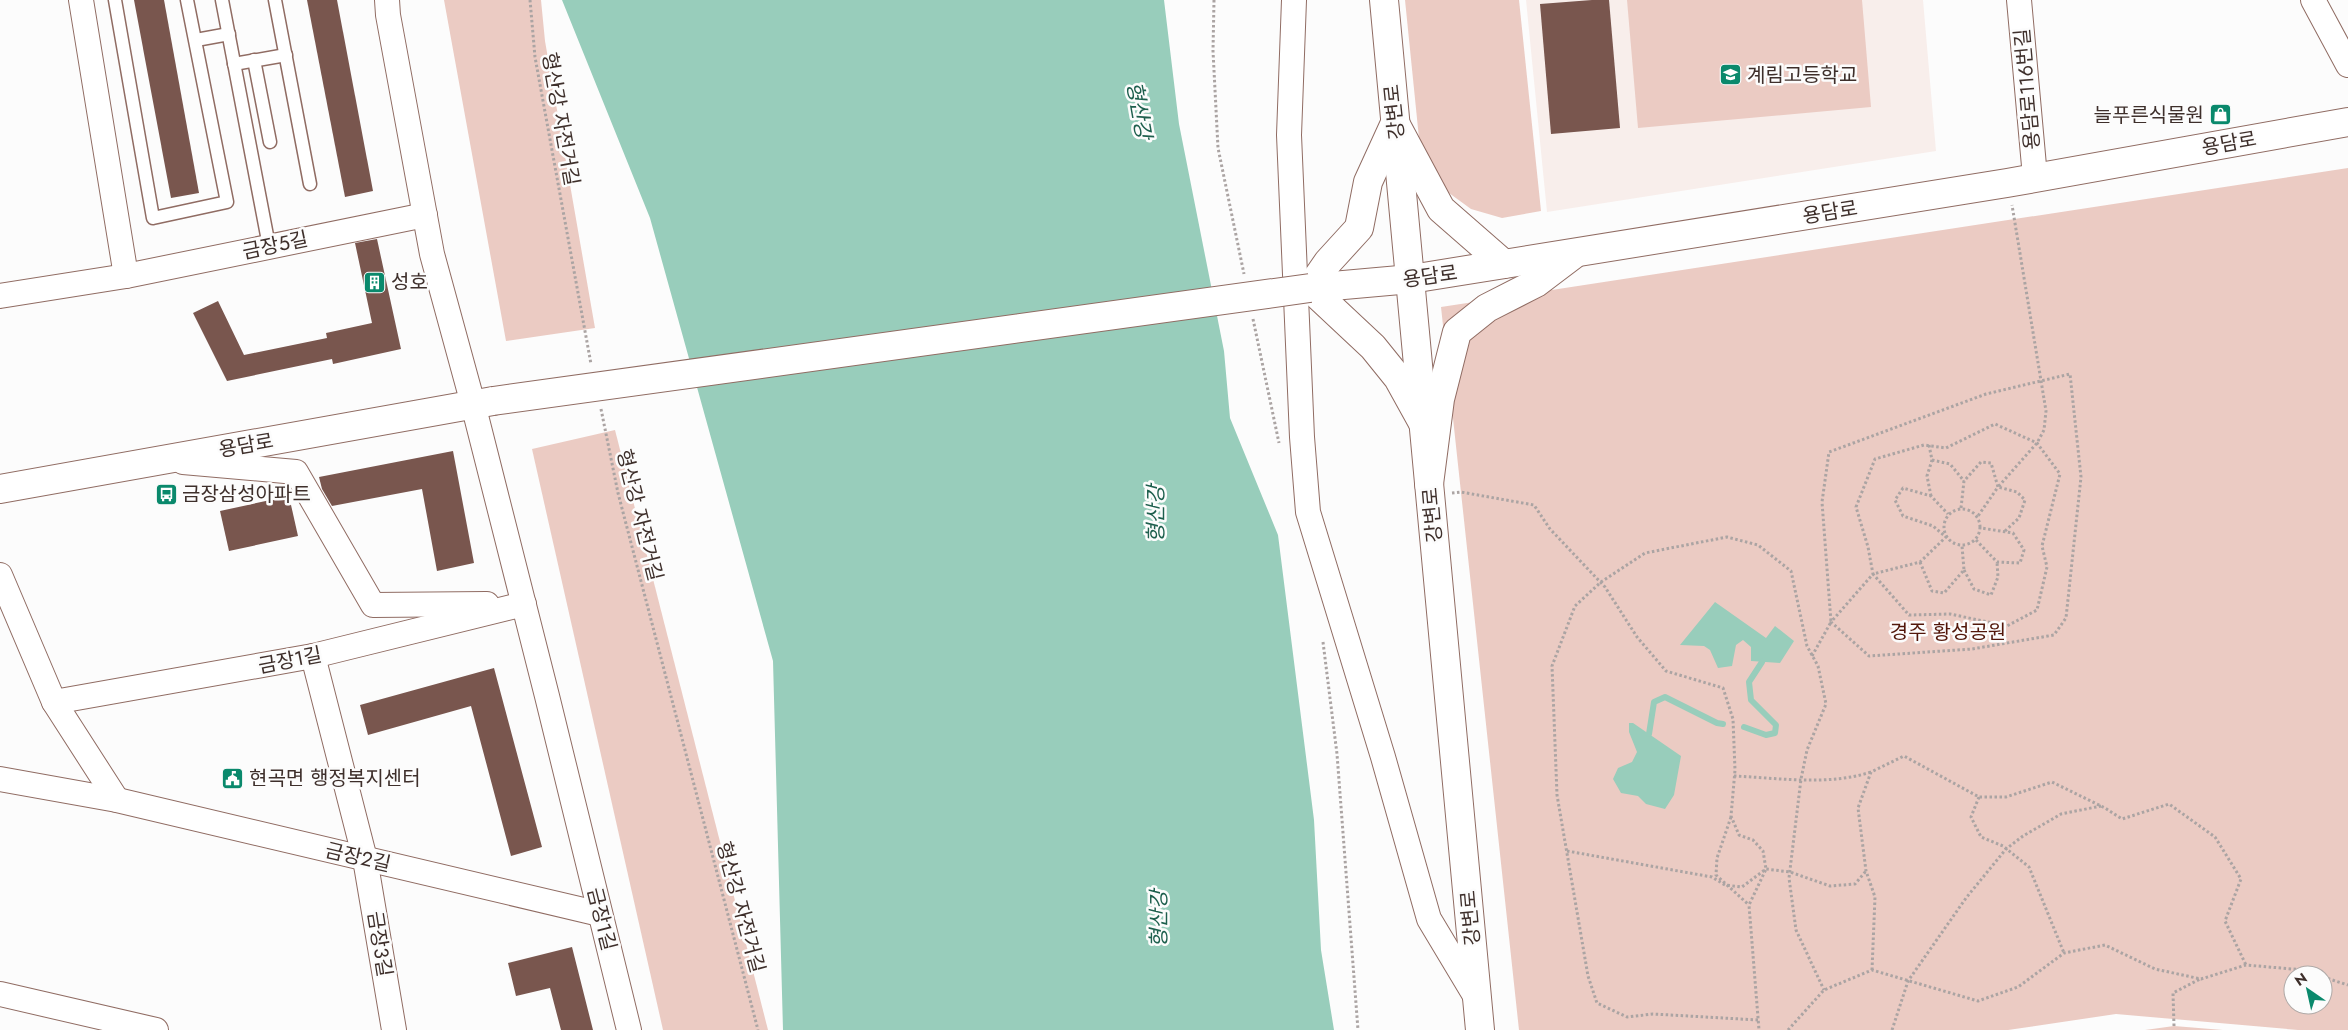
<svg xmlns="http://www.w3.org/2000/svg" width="2348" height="1030" font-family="Jost,'Noto Sans KR',sans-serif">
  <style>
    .built { fill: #f8eeeb }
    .green { fill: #ebcbc3; fill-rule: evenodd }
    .water { fill: #98cdbb }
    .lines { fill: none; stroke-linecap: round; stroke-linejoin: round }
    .stream { stroke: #98cdbb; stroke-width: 6 }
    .building { fill: #79564e }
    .service-casing { stroke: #906c63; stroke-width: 15 }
    .minor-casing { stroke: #906c63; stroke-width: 26 }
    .tertiary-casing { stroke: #906c63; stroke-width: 30 }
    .secondary-casing { stroke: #906c63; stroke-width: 30 }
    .path { stroke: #aba4a3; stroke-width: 3; stroke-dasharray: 2.5 2.5; stroke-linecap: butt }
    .service { stroke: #fff; stroke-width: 12 }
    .minor { stroke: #fff; stroke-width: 24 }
    .tertiary { stroke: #fff; stroke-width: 28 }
    .secondary { stroke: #fff; stroke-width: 28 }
    .secondary-bridge-casing { stroke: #906c63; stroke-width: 30; stroke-linecap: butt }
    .secondary-bridge { stroke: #fff; stroke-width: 28 }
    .labels { text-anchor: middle; stroke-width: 5; stroke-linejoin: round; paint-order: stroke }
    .poi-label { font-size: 20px; fill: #3e2f2b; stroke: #fcfcfc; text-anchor: start }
    .street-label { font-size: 20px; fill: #3e2f2b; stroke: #fcfcfc }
    .park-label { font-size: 20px; fill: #52170a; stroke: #fcfcfc }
    .water-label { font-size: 21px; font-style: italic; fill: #1d5f4d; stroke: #fcfcfc }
  </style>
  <rect width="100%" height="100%" fill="#fcfcfc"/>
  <path class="built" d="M1526 0H1923L1936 151 1547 212Z"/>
  <g class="green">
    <path d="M444 0H541L545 41 595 328 506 341Z"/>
    <path d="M1405 0H1519L1541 211 1502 218 1471 209 1449 193 1421 158Z"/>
    <path d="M1627 0H1862L1871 107 1638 128Z"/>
    <path d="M2348 168V1030H2298L2116 1014 2008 1030H1519L1441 307ZM2293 975H2323V1005H2293Z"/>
    <path d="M615 430 768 1030H663L532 449Z"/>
    <path d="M2174 1026 2223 1030H2145Z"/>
  </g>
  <g class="water">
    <path d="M562 0H1164L1179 124 1224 351 1230 418 1278 535 1314 820 1321 950 1334 1030H783L773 661 650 218Z"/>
    <path d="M1715 602 1766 638 1775 626 1794 641 1780 663 1751 661V647L1743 640 1736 645 1732 666 1718 668 1710 650 1704 646 1680 645Z"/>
    <path d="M1629 723H1633L1681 756 1674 795 1665 809 1646 804 1638 796 1621 793 1613 779 1618 768 1632 762 1637 752 1629 732Z"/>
  </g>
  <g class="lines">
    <g class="stream">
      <path d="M1744 727 1766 735 1775 733 1776 725 1751 700 1749 682 1762 662"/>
      <path d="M1649 734 1654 702 1665 697 1717 723 1723 724"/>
    </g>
  </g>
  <g class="building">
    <path d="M134 0H164L199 193 171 198Z"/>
    <path d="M307 0H337L373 191 345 197Z"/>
    <path d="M1592 0H1609L1620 128 1551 134 1540 4Z"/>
    <path d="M377 239 401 349 333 364 332 359 227 381 193 313 218 301 244 355 327 338 326 333 372 323 355 243Z"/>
    <path d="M453 451 474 563 437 571 422 489 332 506 322 489 319 477Z"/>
    <path d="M289 496 298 536 229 551 220 511Z"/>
    <path d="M494 668 542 847 511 856 471 706 368 735 360 705Z"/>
    <path d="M572 947 593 1030H561L550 988 516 996 508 963Z"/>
  </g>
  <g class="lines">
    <defs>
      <g id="service">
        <path d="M115 0 153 218 227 202 187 0"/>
        <path d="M222 0 269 246"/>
        <path d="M275 0 310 184"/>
        <path d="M196 40 229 34"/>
        <path d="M254 60 270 142"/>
        <path d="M234 64 286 55"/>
      </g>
      <g id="minor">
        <path d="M81 0 126 276"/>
        <path d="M387 0 388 15 432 254 473 404 547 696 629 1030"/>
        <path d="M1294 0 1289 135 1302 437 1308 512 1383 757 1429 919 1477 999"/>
        <path d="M2019 0 2035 177"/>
        <path d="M2313 0 2348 65"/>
        <path d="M0 296 126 276 425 215"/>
        <path d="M183 462 296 472 373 605 487 604"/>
        <path d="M0 575 54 702 117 800"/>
        <path d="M313 656 365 859 394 1030"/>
        <path d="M54 702 313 656 524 604"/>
        <path d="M0 779 117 800 600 914"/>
        <path d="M0 994 156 1030"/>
      </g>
      <path id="tertiary" d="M1384 0 1480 1030"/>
      <g id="secondary">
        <path d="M1395 123 1441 209 1504 264"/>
        <path d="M1310 288 1411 279 2007 183 2348 122"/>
        <path d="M1310 288 1328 262 1359 228 1368 182 1395 123"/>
        <path d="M1310 288 1373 347 1398 378 1424 425"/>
        <path d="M1429 484 1440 399 1457 332 1487 308 1536 283 1573 255"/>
        <path d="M0 489 493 401"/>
      </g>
    </defs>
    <use href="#service" class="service-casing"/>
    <use href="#minor" class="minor-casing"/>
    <use href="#tertiary" class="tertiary-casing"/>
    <use href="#secondary" class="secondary-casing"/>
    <g class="path">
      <path d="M530 0 535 57 591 364"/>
      <path d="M1214 0 1213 51 1218 148 1244 274"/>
      <path d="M1253 319 1279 443"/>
      <path d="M601 409 618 493 758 1030"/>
      <path d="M1929 445 1932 460 1927 476 1931 496"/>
      <path d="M1932 460 1950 464 1964 481"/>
      <path d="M1452 493 1461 492 1534 505 1550 529 1605 587 1637 637 1666 671 1723 688 1733 719 1735 770 1731 816 1739 835 1753 840 1763 851 1766 869 1749 905 1759 1030"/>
      <path d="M1961 508 1964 481 1981 462 1991 463 1998 487 1978 516"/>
      <circle cx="1962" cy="527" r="18"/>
      <path d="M2005 531 2019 518 2025 500 2017 492 1998 487 2037 443 2044 430 2046 411 2012 205"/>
      <path d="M1976 540 1997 562 2020 563 2024 550 2013 533 1981 528"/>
      <path d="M1920 562 1932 591 1944 593 1964 570 1962 546"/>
      <path d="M1964 570 1974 589 1991 595 1998 577 1997 562"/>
      <path d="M1323 642 1337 754 1358 1030"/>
      <path d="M1812 656 1831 622 1822 502 1829 452 1986 394 2070 374 2081 477 2066 618 2054 635 1972 649 1869 656 1831 622 1873 574 1868 547 1856 507 1875 459 1924 445 1946 448 1995 424 2037 443 2060 474 2042 546 2047 567 2037 610 2007 626 1950 614 1909 615 1873 574 1920 562 1946 537 1933 526 1903 516 1895 500 1903 488 1931 496 1948 514"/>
      <path d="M1734 776C1779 778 1828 786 1871 772"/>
      <path d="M1979 797 1971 817 1981 837 2003 846 2029 867 2064 953"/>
      <path d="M1731 817 1717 858 1716 875 1749 905"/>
      <path d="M1567 851 1712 877 1725 885 1742 887 1766 869 1790 872 1830 886 1855 884 1866 871"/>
      <path d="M1872 970 1875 897 1866 871 1858 808 1871 772 1904 756 1979 797H2006L2052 782 2105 808 2122 819 2169 804 2215 837 2241 879 2225 921 2246 965"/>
      <path d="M2323 977 2348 985"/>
      <path d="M1758 1020 1653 1014 1627 1017 1597 1003 1588 976 1557 795 1552 666 1575 606 1601 582 1645 553 1727 537 1758 545 1791 571 1807 646 1818 666 1826 704 1807 750 1801 779 1789 878 1796 930 1824 990"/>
      <path d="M2174 1026 2173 993 2200 979"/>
      <path d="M1788 1030 1824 990 1872 970 1978 1001 2018 987 2064 953 2105 945 2155 969 2201 979 2246 965 2304 970 2317 975"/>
      <path d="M1892 1030 1908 981 1966 898 2006 849 2023 836 2061 814 2101 806"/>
    </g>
    <use href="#service" class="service"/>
    <use href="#minor" class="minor"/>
    <use href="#tertiary" class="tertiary"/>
    <use href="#secondary" class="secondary"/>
    <defs>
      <path id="secondary-bridge" d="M493 401 1310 288"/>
    </defs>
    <use href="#secondary-bridge" class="secondary-bridge-casing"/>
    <use href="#secondary-bridge" class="secondary-bridge"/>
  </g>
  <defs>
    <symbol id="school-square" viewBox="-11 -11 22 22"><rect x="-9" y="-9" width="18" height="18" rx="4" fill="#0a896c" stroke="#fcfcfc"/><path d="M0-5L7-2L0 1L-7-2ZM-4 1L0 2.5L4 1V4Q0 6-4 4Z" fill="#fff"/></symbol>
    <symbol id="shop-square" viewBox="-11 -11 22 22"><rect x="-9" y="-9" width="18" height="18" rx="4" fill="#0a896c" stroke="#fcfcfc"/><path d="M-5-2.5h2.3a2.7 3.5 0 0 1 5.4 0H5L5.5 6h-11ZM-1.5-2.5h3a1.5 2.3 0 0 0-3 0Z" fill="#fff"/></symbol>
    <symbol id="building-square" viewBox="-11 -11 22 22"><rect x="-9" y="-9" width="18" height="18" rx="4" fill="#0a896c" stroke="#fcfcfc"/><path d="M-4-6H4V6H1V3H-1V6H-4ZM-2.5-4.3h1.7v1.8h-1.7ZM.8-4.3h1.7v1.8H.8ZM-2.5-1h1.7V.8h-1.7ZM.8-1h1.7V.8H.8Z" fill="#fff"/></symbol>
    <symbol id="bus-square" viewBox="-11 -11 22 22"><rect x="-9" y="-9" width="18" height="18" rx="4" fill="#0a896c" stroke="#fcfcfc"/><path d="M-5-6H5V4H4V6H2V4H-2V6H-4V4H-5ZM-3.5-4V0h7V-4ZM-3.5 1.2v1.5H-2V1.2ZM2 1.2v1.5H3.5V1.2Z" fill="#fff"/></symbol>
    <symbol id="civic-square" viewBox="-11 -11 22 22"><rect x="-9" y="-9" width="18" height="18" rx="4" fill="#0a896c" stroke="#fcfcfc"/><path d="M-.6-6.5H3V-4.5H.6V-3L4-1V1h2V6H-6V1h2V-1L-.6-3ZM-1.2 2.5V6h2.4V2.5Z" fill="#fff"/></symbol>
  </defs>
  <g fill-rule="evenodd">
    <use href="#school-square" x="1718" y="62" width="25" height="25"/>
    <use href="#shop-square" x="2208" y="102" width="25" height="25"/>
    <use href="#building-square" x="362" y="270" width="25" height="25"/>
    <use href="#bus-square" x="154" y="482" width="25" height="25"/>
    <use href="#civic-square" x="220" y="766" width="25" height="25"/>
  </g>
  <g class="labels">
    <g class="poi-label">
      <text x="1747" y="82">계림고등학교</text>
      <text x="2204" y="122" text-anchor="end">늘푸른식물원</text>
      <text x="391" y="289">성호</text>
      <text x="182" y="501">금장삼성아파트</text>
      <text x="249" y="785">현곡면 행정복지센터</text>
    </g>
    <g class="street-label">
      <text transform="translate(2027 89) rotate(-95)" y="7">용담로116번길</text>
      <text transform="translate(1394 112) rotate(-96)" y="7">강변로</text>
      <text transform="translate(561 119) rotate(80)" y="7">형산강 자전거길</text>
      <text transform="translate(2229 143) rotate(-10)" y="7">용담로</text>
      <text transform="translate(1830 212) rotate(-9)" y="7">용담로</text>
      <text transform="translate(275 245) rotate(-12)" y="7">금장5길</text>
      <text transform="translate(1430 276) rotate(-8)" y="7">용담로</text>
      <text transform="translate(246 445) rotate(-10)" y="7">용담로</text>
      <text transform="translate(640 515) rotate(76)" y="7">형산강 자전거길</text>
      <text transform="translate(1432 515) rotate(-95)" y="7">강변로</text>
      <text transform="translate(290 660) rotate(-11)" y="7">금장1길</text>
      <text transform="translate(358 857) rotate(13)" y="7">금장2길</text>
      <text transform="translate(741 907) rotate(75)" y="7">형산강 자전거길</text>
      <text transform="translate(1470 918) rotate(-95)" y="7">강변로</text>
      <text transform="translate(602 919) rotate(76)" y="7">금장1길</text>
      <text transform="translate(380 944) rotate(81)" y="7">금장3길</text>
    </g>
    <g class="park-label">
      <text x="1948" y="639">경주 황성공원</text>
    </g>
    <g class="water-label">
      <text transform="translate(1139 110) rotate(80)" y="7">형산강</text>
      <text transform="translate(1156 514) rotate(-90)" y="7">형산강</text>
      <text transform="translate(1159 919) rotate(-90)" y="7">형산강</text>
    </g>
  </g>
  <g transform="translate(2308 990) rotate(326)"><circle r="24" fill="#fcfcfc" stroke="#b0aaa8"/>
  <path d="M0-4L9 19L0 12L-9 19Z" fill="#0a896c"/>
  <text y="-8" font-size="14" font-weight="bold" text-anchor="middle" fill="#3e2f2b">N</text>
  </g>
</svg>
